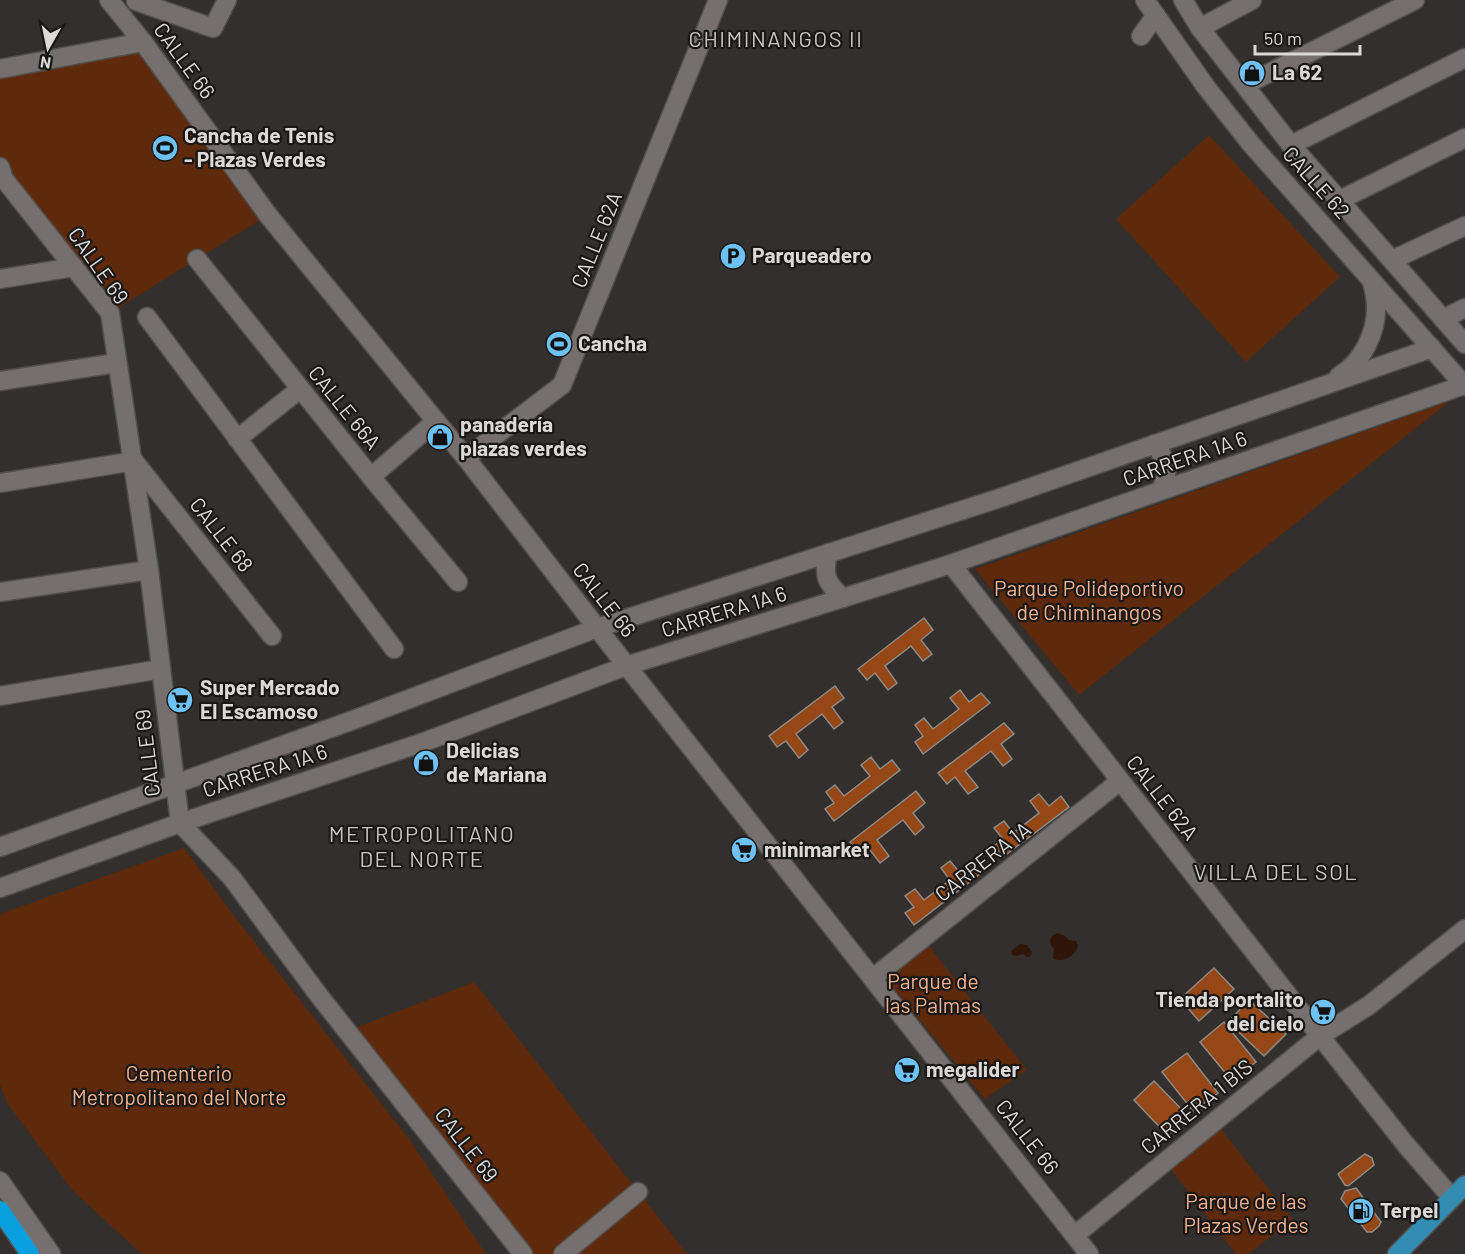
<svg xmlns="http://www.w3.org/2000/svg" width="1465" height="1254" font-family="Barlow,sans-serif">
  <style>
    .green { fill: #5e2a0b }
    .water { fill: #301608 }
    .building { fill: #954716; stroke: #8e8a87; stroke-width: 1.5 }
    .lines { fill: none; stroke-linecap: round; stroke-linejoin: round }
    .minor-casing { stroke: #514e4c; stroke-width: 21 }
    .major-casing { stroke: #514e4c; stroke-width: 21 }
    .highway-casing { stroke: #514e4c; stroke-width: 21 }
    .minor { stroke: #75706e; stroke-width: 18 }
    .major { stroke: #338cb1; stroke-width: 18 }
    .highway { stroke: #079fde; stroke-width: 18 }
    .labels { text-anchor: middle; stroke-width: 4.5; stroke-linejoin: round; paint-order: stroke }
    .street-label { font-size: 21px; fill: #dcdad8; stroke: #191817 }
    .poi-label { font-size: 21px; font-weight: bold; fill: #dcdad8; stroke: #191817; text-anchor: start }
    .park-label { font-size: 21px; fill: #f4b290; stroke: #191817 }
    .neighbourhood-label { font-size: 22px; letter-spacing: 1.5px; fill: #c9c4c2; stroke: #191817 }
  </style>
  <rect width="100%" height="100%" fill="#332f2d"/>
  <g class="green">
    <path d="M143 42 268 215 110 313 0 167V69Z"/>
    <path d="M1209 135 1340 277 1246 362 1116 219Z"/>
    <path d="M1450 401 1079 695 975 569Z"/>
    <path d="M184 848 238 921 409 1139 486 1254H142L73 1191 7 1103 0 1084V914Z"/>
    <path d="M928 945 1027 1070 985 1099 885 978Z"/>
    <path d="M474 982 687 1254H523L347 1031Z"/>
    <path d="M1220 1128 1293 1220 1248 1254H1236L1170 1168Z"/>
  </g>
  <g class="water">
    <path d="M1058 933 1065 936 1069 940 1076 941 1078 946C1075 956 1062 964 1053 958L1054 948 1051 946 1050 941 1052 936Z"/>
    <path d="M1020 944 1027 945 1032 952 1031 956 1027 957 1023 954 1016 956 1012 955 1011 951Z"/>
  </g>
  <g class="building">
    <path d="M924 618 933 630 921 640 932 654 923 661 911 646 885 666 897 683 888 690 875 673 867 680 858 669Z"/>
    <path d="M835 686 844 698 832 707 843 722 834 729 822 714 796 734 808 750 799 758 786 741 777 747 769 736Z"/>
    <path d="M960 690 969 702 981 693 990 703 923 754 915 742 923 736 915 725 924 718 933 729 959 709 950 698Z"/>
    <path d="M1004 723 1014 734 1001 744 1012 759 1003 766 991 751 965 771 978 787 968 794 955 777 947 784 938 773Z"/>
    <path d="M871 757 880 769 892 760 900 770 834 821 825 809 834 803 826 792 835 785 844 796 870 776 861 765Z"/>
    <path d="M916 791 925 803 913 813 924 827 915 835 903 820 877 840 889 856 880 863 867 846 859 853 850 842Z"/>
    <path d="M1039 794 1049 806 1061 796 1069 807 1003 857 994 846 1003 839 994 828 1004 821 1013 833 1039 813 1030 801Z"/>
    <path d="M950 861 960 873 972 864 980 874 914 925 905 913 914 907 905 896 915 889 924 900 950 880 941 868Z"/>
    <path d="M1214 968 1234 989 1199 1021 1180 999Z"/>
    <path d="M1249 1000 1286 1034 1264 1056 1228 1022Z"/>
    <path d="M1224 1022 1256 1062 1232 1081 1200 1042Z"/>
    <path d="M1187 1053 1218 1093 1193 1111 1162 1072Z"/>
    <path d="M1154 1081 1188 1116 1168 1136 1134 1100Z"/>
    <path d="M1365 1154 1372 1158 1374 1165 1348 1186 1345 1185 1338 1174Z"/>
    <path d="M1356 1188 1381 1222 1379 1226 1372 1232H1367L1341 1199 1345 1191Z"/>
  </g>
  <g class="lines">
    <defs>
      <g id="minor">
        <path d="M109 0 143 42 268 215 466 458 597 628 1089 1254"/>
        <path d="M1145 0 1206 87 1251 144 1465 386"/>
        <path d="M1183 0 1200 28 1291 145 1465 344"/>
        <path d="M136 1 213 28 227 0"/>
        <path d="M1200 28 1252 0"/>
        <path d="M1141 36 1156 15"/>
        <path d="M0 69 143 42"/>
        <path d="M1245 85 1415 0"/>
        <path d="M1291 145 1465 58"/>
        <path d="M0 167 4 179 110 313 149 570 180 823 232 878 317 993 523 1254"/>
        <path d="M1340 200 1465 138"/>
        <path d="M197 259 371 477 458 582"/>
        <path d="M1392 260 1465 226"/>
        <path d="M0 279 74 267"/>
        <path d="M147 317 394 649"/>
        <path d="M1443 319 1465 308"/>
        <path d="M1339 376C1362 363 1377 332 1376 306 1376 298 1374 290 1372 282"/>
        <path d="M0 381 116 363"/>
        <path d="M237 439 300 389"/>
        <path d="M1154 444C1169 462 1170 469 1161 490"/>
        <path d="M466 458 562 385 718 0"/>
        <path d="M371 477 436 421"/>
        <path d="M0 483 134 461 272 636"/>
        <path d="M828 553C823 576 826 583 843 598"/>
        <path d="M951 564 1320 1036 1406 1145 1452 1198"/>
        <path d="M0 592 149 570"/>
        <path d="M0 696 161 669"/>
        <path d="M0 847 356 719 597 628 1003 497 1432 348"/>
        <path d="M0 888 180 823 424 742 626 666 951 564 1464 385"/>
        <path d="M873 978 1120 781"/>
        <path d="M0 1181 51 1254"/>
        <path d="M1075 1235 1320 1036 1368 1006 1465 929"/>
        <path d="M563 1254 638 1192"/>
      </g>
      <path id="major" d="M1397 1254 1465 1185"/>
      <path id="highway" d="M0 1210 30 1254"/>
    </defs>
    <use href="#minor" class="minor-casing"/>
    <use href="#major" class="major-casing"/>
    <use href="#highway" class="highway-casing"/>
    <use href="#minor" class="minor"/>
    <use href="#major" class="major"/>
    <use href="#highway" class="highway"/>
  </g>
  <defs>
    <symbol id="shop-disc" viewBox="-11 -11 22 22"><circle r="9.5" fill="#6ec2f3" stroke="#191817"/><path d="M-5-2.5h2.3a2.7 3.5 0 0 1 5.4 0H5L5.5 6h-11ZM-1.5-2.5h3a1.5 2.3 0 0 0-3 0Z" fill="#111"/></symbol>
    <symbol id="stadium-disc" viewBox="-11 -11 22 22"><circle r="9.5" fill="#6ec2f3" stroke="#191817"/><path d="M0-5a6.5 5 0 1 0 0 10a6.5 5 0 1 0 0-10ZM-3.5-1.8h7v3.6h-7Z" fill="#111"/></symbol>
    <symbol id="parking-disc" viewBox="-11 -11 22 22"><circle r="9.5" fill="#6ec2f3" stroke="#191817"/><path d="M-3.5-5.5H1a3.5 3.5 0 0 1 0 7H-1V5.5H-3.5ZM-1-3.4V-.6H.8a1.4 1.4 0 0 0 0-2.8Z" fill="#111"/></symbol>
    <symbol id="supermarket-disc" viewBox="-11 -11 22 22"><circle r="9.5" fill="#6ec2f3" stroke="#191817"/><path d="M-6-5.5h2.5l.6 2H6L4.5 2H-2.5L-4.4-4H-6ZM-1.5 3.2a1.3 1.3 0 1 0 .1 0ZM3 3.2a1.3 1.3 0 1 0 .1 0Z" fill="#111"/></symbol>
    <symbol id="fuel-disc" viewBox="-11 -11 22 22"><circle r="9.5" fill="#6ec2f3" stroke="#191817"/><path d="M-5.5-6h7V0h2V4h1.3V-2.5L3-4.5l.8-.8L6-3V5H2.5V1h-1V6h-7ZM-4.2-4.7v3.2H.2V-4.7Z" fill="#111"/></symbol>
  </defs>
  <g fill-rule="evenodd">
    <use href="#shop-disc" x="1237" y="58" width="30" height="30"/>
    <use href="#stadium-disc" x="150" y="133" width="30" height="30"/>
    <use href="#parking-disc" x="718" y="241" width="30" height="30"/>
    <use href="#stadium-disc" x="544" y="329" width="30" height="30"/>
    <use href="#shop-disc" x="425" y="422" width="30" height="30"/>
    <use href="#supermarket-disc" x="165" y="685" width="30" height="30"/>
    <use href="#shop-disc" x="411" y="748" width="30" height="30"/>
    <use href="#supermarket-disc" x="729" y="835" width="30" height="30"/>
    <use href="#supermarket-disc" x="1308" y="997" width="30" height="30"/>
    <use href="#supermarket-disc" x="892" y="1055" width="30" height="30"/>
    <use href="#fuel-disc" x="1346" y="1196" width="30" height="30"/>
  </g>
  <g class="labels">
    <g class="street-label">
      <text transform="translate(184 61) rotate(54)" y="7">CALLE 66</text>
      <text transform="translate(1316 183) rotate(48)" y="7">CALLE 62</text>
      <text transform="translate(597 240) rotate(-68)" y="7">CALLE 62A</text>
      <text transform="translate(98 266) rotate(55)" y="7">CALLE 69</text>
      <text transform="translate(344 408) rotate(51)" y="7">CALLE 66A</text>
      <text transform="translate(1185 459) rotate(-19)" y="7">CARRERA 1A 6</text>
      <text transform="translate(221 535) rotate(52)" y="7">CALLE 68</text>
      <text transform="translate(604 600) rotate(52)" y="7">CALLE 66</text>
      <text transform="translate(724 612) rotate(-17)" y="7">CARRERA 1A 6</text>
      <text transform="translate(148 753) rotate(-97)" y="7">CALLE 69</text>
      <text transform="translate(265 771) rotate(-18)" y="7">CARRERA 1A 6</text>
      <text transform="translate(1162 798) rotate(52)" y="7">CALLE 62A</text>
      <text transform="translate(983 862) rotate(-38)" y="7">CARRERA 1A</text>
      <text transform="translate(1197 1107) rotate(-39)" y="7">CARRERA 1 BIS</text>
      <text transform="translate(1027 1137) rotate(52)" y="7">CALLE 66</text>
      <text transform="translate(466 1145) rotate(52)" y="7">CALLE 69</text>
    </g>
    <g class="poi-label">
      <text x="1272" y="80">La 62</text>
      <text x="184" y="143">Cancha de Tenis<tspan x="184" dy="24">- Plazas Verdes</tspan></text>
      <text x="752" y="263">Parqueadero</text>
      <text x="578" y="351">Cancha</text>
      <text x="460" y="432">panadería<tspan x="460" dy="24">plazas verdes</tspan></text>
      <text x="200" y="695">Super Mercado<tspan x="200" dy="24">El Escamoso</tspan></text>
      <text x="446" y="758">Delicias<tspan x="446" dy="24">de Mariana</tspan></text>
      <text x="764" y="857">minimarket</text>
      <text x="1304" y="1007" text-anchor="end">Tienda portalito<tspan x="1304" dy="24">del cielo</tspan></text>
      <text x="926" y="1077">megalider</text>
      <text x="1380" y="1218">Terpel</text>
    </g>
    <g class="park-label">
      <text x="1089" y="596">Parque Polideportivo<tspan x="1089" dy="24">de Chiminangos</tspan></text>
      <text x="933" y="989">Parque de<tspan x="933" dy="24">las Palmas</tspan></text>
      <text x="179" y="1081">Cementerio<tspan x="179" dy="24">Metropolitano del Norte</tspan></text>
      <text x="1246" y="1209">Parque de las<tspan x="1246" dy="24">Plazas Verdes</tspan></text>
    </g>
    <g class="neighbourhood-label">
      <text x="776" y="47">CHIMINANGOS II</text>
      <text x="422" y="842">METROPOLITANO<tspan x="422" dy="25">DEL NORTE</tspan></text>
      <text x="1276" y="880">VILLA DEL SOL</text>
    </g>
  </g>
  <g transform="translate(48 48) rotate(189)" stroke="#191817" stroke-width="4.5" paint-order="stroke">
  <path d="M0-4.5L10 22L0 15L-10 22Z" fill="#dcdad8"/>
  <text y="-9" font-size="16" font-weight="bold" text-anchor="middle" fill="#dcdad8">N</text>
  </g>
  <path d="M1255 45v9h105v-9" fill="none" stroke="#dcdad8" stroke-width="3"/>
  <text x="1264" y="45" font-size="18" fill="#dcdad8" stroke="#191817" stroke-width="4.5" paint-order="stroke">50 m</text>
</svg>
